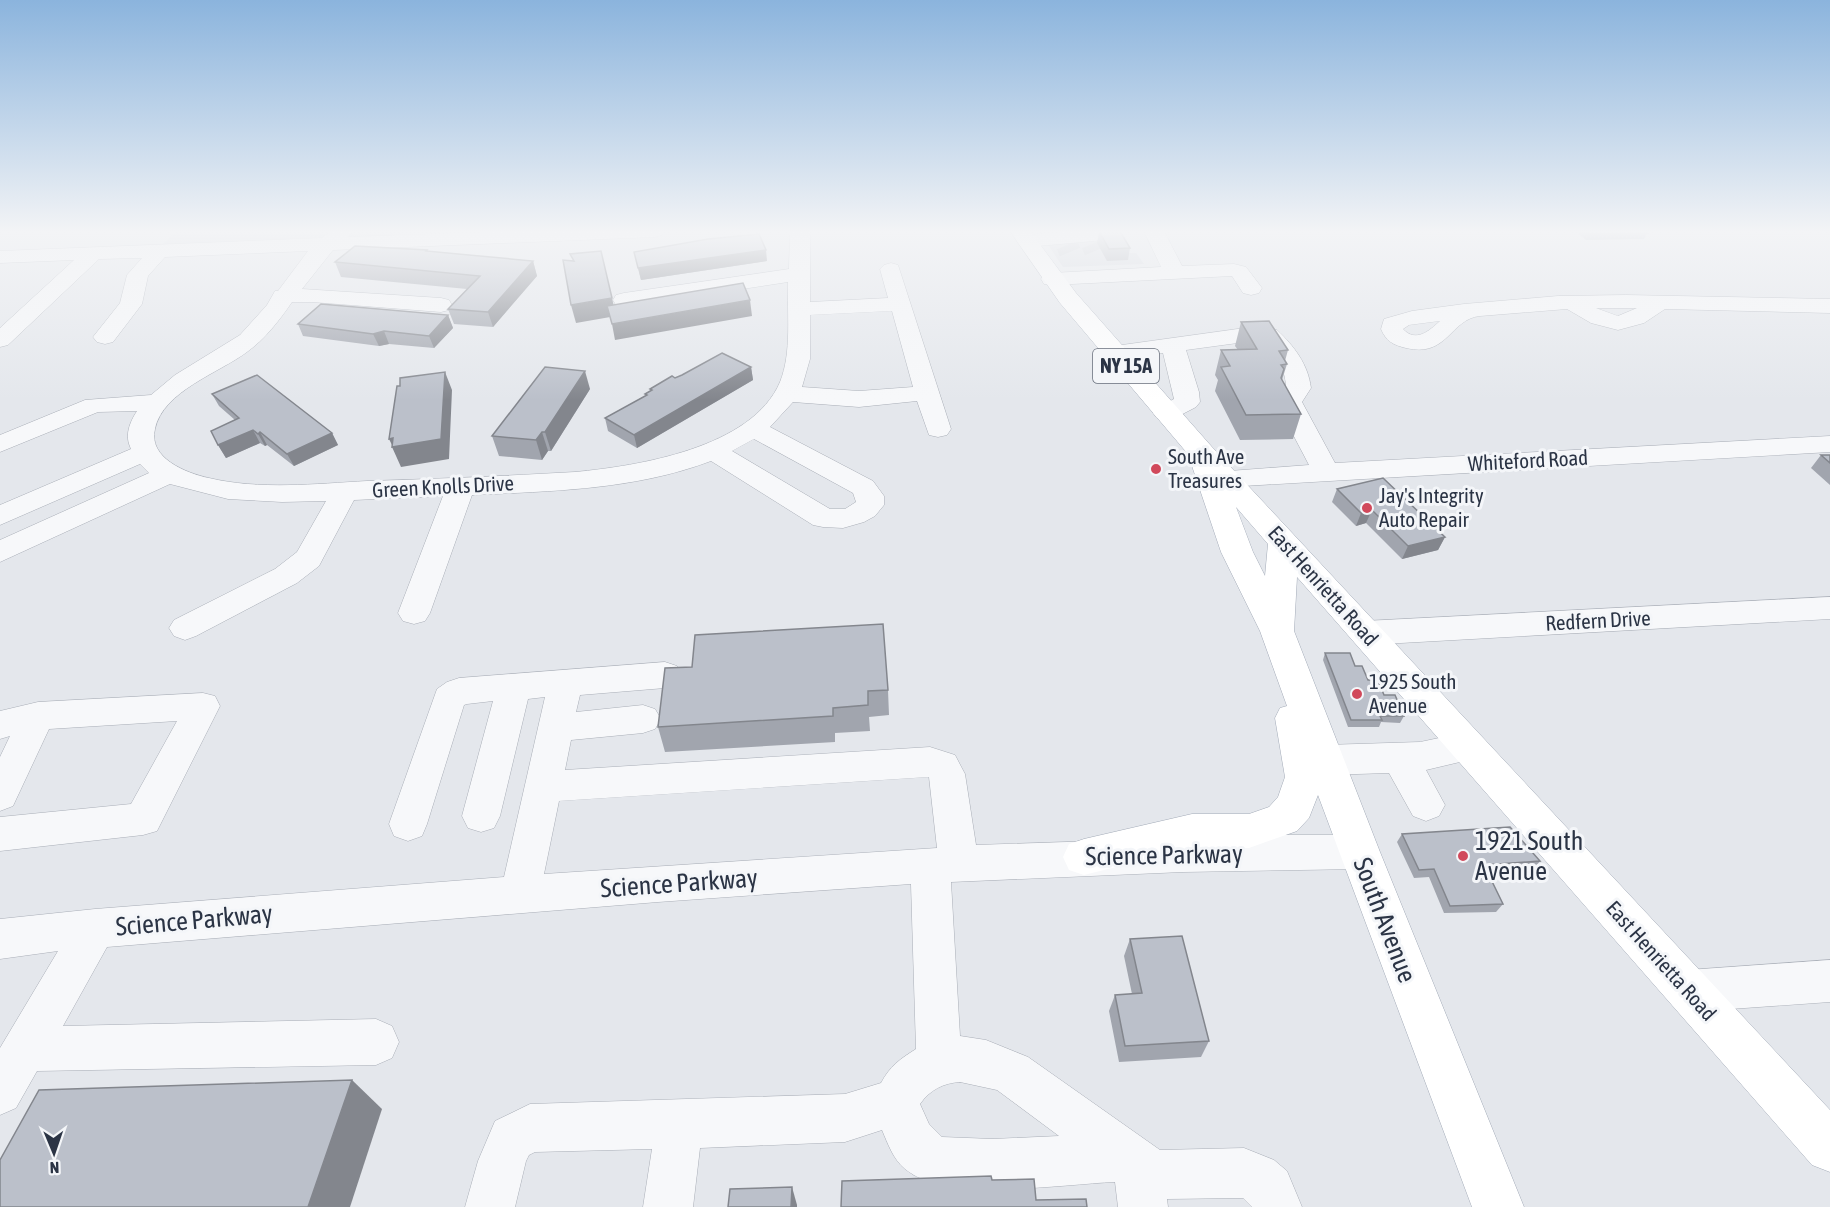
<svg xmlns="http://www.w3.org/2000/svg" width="1830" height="1207" font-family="'Asap Condensed',sans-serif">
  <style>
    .built { fill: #d2d6de }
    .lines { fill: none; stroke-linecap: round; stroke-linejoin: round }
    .minor-tunnel { stroke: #bfc3cb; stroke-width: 22; stroke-dasharray: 22 11; stroke-linecap: butt }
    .minor-casing { stroke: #a9aeb7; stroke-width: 1 }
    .major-casing { stroke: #a3abb8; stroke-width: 1 }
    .minor { fill: #f7f8fa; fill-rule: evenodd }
    .major { fill: #fff; fill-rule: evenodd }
    .wall { fill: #a1a5ae }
    .shaded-wall { fill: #83868d }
    .building { fill: #bbc0ca; stroke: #83868d; stroke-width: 1.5 }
    .poi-dot { fill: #d1495b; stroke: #f4f6f9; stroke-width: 2 }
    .labels { text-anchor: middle; stroke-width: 6; stroke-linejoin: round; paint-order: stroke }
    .shield { fill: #f4f6f9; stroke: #676e7b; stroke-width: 1.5 }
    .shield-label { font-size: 20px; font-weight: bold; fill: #2b3445 }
    .poi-label { font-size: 21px; fill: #2b3445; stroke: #f4f6f9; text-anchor: start }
    .street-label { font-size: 21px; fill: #2b3445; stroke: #f4f6f9 }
    .near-poi-label { font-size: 26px; fill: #2b3445; stroke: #f4f6f9; text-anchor: start }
    .near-street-label { font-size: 26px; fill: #2b3445; stroke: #f4f6f9 }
  </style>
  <rect width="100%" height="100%" fill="#e4e7ec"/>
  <g class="built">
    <path d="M176 231H470L163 244Z"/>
    <path d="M1039 231H1117L1129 253H1136L1144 264 1063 267Z"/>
  </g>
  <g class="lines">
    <g class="minor-tunnel">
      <path d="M1092 244 1095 251"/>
      <path d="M1067 245 1070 252"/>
    </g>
    <defs>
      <g id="minor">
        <path d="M331 231H353L348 237 515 231H665L662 235 655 237 333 250 302 289 441 298 449 300 452 305 449 310 441 312 312 302H292C279 321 265 339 247 352 219 373 163 391 155 429 148 458 186 473 209 478 259 490 315 484 367 481 436 479 506 476 575 472 638 466 752 448 780 382 792 352 787 314 788 282L624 307 616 305 613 300 616 295 624 293 789 269 790 231H810V302L888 298 880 269 884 265 891 263 898 265 951 429 947 435 938 437 929 435 917 401 859 407 793 402 770 427 873 481 884 496V505L875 516 864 522 843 528 823 527 813 525 711 461C634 490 553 491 472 495L430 613 425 621 414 624 403 621 398 613 443 496 354 500 319 566 297 583 196 636 185 640 174 636 169 628 174 620 275 569 297 552 326 501 282 502 228 499 170 484 0 562V540L149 473 140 464 0 525V505L131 449C124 435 130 422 137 411L98 412 0 452V435L85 400 151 395 175 375 240 335 267 305 275 291H278L308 251 165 257 148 276 142 304 113 342 105 344 97 342 93 337 120 303 127 275 142 258 99 259 8 345 0 347V328L74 260 0 263V251L322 238ZM892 311 913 387 859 391 802 387 810 359V315ZM754 439 853 493 856 502 845 509H830L732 451Z"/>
        <path d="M1076 231H1113L1114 234 1111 238 1104 240 1027 247 1020 245 1017 241 1020 237 1027 235Z"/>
        <path d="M1144 231H1164L1182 266 1234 264 1246 267 1262 288 1259 293 1251 295 1243 293 1232 276 1052 285 1044 284 1041 279 1044 274 1052 273 1161 267Z"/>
        <path d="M1626 295 1830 299V313L1665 309 1644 323 1618 330 1591 323 1567 309 1480 316C1450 319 1448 358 1406 348 1393 345 1386 341 1381 329L1384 319 1412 311 1464 304 1558 296ZM1596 308H1637L1618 316ZM1440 321C1429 331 1416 343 1403 329L1409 325Z"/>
        <path d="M1245 328 1277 330C1294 346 1308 364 1311 388L1302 402 1335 463 1830 436V452L1226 487 1216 484 1212 478 1216 472 1309 465 1276 402 1277 396 1286 386C1285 368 1276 355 1263 342H1245L1186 350 1199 392 1200 402 1196 407 1175 418 1166 421 1157 418 1153 413 1157 408 1174 399 1163 353 1115 360 1107 358 1103 353 1107 348 1115 346Z"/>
        <path d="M1830 597V619L1365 645 1354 641 1349 633 1354 625 1365 621Z"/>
        <path d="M665 662 677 666 682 675 677 684 665 688 580 695 576 712 643 705 655 709 661 719 655 729 643 733 571 740 565 770 930 747 955 755 965 774 976 845 1271 835H1359L1373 840 1379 852 1373 864 1359 869 1183 872 951 882 960 1036 986 1040 1028 1057 1160 1150 1244 1148 1274 1160 1287 1171 1302 1207H1252L1243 1198 1167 1199 1168 1207H1118L1115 1182C1063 1184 945 1203 905 1169 893 1159 888 1144 882 1130L845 1142 700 1148 693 1207H643L652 1149 535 1152 529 1155 526 1161 515 1207H465L478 1161 495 1121 530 1104 845 1094 881 1083C890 1066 900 1059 916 1049L911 884 658 902 107 947 63 1026 376 1019 392 1026 399 1042 392 1058 376 1065 37 1071 16 1108 0 1115V1048L58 951 0 959V919L95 909 504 877 545 697 528 699 500 816 494 828 481 832 468 828 462 816 493 701 467 704 464 705 427 824 422 836 408 841 394 836 389 824 437 689 447 682 459 678ZM929 777 937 848 544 874 559 801ZM960 1082 997 1090 1059 1136 993 1139 942 1137 929 1124 920 1104C930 1090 943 1083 960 1082Z"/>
        <path d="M203 693 215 696 220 706 157 831 143 835 0 851V817L131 804 177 721 49 729 13 806 0 811V757L10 736 0 739V711L38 702Z"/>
        <path d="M1468 732 1481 737 1486 747 1481 757 1426 770 1445 805 1439 816 1426 821 1413 816 1389 773 1325 775 1312 770 1307 760 1312 750 1325 745 1420 742Z"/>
        <path d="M1830 960V1002L1688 1012 1673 1006 1666 991 1673 976 1688 970Z"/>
      </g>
      <path id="major" d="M1010 231H1030L1076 293 1212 447 1830 1110V1172L1812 1165 1297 577 1294 631 1380 852 1524 1207H1472L1318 795 1309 818 1297 831 1249 848H1192L1084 875 1069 870 1063 857 1069 844 1084 839 1192 814H1249L1269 807 1278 797 1285 777 1275 718 1280 708 1287 706 1260 631 1221 552 1191 463 1193 460 1060 303ZM1236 507 1268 544 1265 576 1253 552Z"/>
    </defs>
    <use href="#minor" class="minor-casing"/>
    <use href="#major" class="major-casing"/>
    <use href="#minor" class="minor"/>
    <use href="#major" class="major"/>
  </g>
  <g class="wall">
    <path d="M1099 231 1130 248 1128 260 1107 261 1097 243Z"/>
    <path d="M1575 231H1644L1647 233 1644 239 1586 240Z"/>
    <path d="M427 250 428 251 533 261 537 276 493 327 454 324 448 309 467 289 341 277 335 262Z"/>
    <path d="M634 252 767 261 641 280Z"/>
    <path d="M448 315 453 328 434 348 389 344 379 346 303 336 298 324Z"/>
    <path d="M1241 322 1288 350 1285 361 1287 364 1282 380 1301 414 1293 439 1240 440 1215 391 1218 380 1215 375 1221 350H1238L1235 346Z"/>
    <path d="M751 367 753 380 637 448 608 431 605 418 645 396V394L650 391V389L675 378Z"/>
    <path d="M590 389 551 451H548L542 460 499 456 492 436Z"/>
    <path d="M212 394 332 433 338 445 294 466 267 445 265 446 260 443 226 458 218 445 235 420 219 406Z"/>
    <path d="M1821 455H1830V485L1811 468Z"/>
    <path d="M1337 489 1445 537 1438 550 1402 559 1366 523 1356 526 1332 502Z"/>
    <path d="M1325 653 1355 666 1404 716 1400 723 1381 722 1379 727H1348L1323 660Z"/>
    <path d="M665 668 888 690 889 715 869 717 870 731 835 733V742L665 752 658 727Z"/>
    <path d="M1402 834 1540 861 1534 869 1487 872 1503 904 1496 912 1444 913 1429 877 1414 878 1397 842Z"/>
    <path d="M1130 939 1209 1041 1201 1057 1119 1062 1109 1011 1115 995 1132 994 1124 956Z"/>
  </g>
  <g class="shaded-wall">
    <path d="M766 250 767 261 641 280 638 268Z"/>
    <path d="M533 261 537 276 493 327 488 312Z"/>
    <path d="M612 298 616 316 576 323 571 305Z"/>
    <path d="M750 300 752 316 615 340 612 324Z"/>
    <path d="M448 315 453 328 434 348 429 336Z"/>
    <path d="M384 331 389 344 379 346 373 334Z"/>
    <path d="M751 367 753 380 637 448 634 435Z"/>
    <path d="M585 371 590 389 551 451 545 432Z"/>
    <path d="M445 372 452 390 449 459 401 467 392 447H393L389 439 393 438Z"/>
    <path d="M253 430 260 443 226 458 218 445Z"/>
    <path d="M260 432 267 445 265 446 258 434Z"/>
    <path d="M542 432 548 451 542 460 536 440Z"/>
    <path d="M332 433 338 445 294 466 287 454Z"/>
    <path d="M1372 510 1366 523 1356 526 1361 513Z"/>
    <path d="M1445 537 1438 550 1402 559 1408 546Z"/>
    <path d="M352 1080 382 1109 350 1207H308Z"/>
    <path d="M792 1187 797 1205V1207H791Z"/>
  </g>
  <g class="building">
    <path d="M1099 231H1120L1130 248 1109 249Z"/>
    <path d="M1584 231H1644L1647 233 1589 234Z"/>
    <path d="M759 234 766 250 638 268 634 252 708 239Z"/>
    <path d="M355 246 427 250 426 251 533 261 488 312 448 309 480 276 335 262Z"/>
    <path d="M601 251 612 298 571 305 563 260 574 261 570 254Z"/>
    <path d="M743 283 750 300 612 324 607 306Z"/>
    <path d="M321 304 448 315 429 336 384 331 373 334 298 324Z"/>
    <path d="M1269 321 1288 350 1279 351 1287 364 1281 365 1284 369 1281 378 1301 414 1246 415 1221 367 1230 366 1221 350 1257 349 1241 322Z"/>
    <path d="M722 353 751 367 634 435 605 418 647 395 645 394 652 390 650 389 672 376 675 378 682 375Z"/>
    <path d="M545 367 585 371 545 432H542L536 440 492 436Z"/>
    <path d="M445 372 441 439 392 447 393 438 389 439 397 386H400V378Z"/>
    <path d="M257 375 332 433 287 454 260 432 258 434 253 430 218 445 211 431 239 418 212 394Z"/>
    <path d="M1821 455H1830V463Z"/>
    <path d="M1383 478 1445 537 1408 546 1372 510 1361 513 1337 489Z"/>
    <path d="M883 624 888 690 868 691V705L833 708V716L658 727 665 668 692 667 695 635Z"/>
    <path d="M1325 653H1350L1355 666H1362L1368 680H1378L1384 695H1395L1404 716H1380L1382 720H1351Z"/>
    <path d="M1510 827 1540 861 1484 865 1503 904 1450 906 1434 869 1419 870 1402 834Z"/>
    <path d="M1182 936 1209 1041 1125 1046 1115 995 1142 993 1130 939Z"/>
    <path d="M352 1080 308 1207H0V1160L39 1090Z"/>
    <path d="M991 1176 992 1180 1034 1179 1036 1200 1086 1199 1087 1207H841L842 1181Z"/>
    <path d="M792 1187 791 1207H728L730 1189Z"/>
  </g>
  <linearGradient id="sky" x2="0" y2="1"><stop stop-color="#8bb4dd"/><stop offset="0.58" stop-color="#f3f4f6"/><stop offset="1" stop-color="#f3f4f6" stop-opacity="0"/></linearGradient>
  <rect width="1830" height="400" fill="url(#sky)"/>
  <g class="poi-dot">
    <circle cx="1156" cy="469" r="6"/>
    <circle cx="1367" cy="508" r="6"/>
    <circle cx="1357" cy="694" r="6"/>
    <circle cx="1463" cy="856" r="6"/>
  </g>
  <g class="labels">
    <rect class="shield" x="1093" y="349" width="66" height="34" rx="4.5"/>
    <g class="shield-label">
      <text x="1126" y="373">NY 15A</text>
    </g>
    <g class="poi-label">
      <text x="1168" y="464">South Ave<tspan x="1168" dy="24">Treasures</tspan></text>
      <text x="1379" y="503">Jay's Integrity<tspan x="1379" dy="24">Auto Repair</tspan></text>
      <text x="1369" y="689">1925 South<tspan x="1369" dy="24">Avenue</tspan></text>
    </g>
    <g class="street-label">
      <text transform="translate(1528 461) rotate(-3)" y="7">Whiteford Road</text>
      <text transform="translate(443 487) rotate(-3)" y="7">Green Knolls Drive</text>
      <text transform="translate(1323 586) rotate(48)" y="7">East Henrietta Road</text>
      <text transform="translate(1598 621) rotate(-3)" y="7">Redfern Drive</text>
      <text transform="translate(1661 961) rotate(48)" y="7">East Henrietta Road</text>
    </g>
    <g class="near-poi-label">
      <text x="1475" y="850">1921 South<tspan x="1475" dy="30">Avenue</tspan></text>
    </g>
    <g class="near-street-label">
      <text transform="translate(1164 855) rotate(-1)" y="9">Science Parkway</text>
      <text transform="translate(679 883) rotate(-4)" y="9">Science Parkway</text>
      <text transform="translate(194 920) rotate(-5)" y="9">Science Parkway</text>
      <text transform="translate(1385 920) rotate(69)" y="9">South Avenue</text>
    </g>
  </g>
  <g transform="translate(54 1153) rotate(178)" stroke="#f4f6f9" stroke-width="4.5" paint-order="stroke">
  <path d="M0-4.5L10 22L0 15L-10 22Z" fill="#2b3445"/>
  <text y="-9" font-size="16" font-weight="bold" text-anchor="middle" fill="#2b3445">N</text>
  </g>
</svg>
